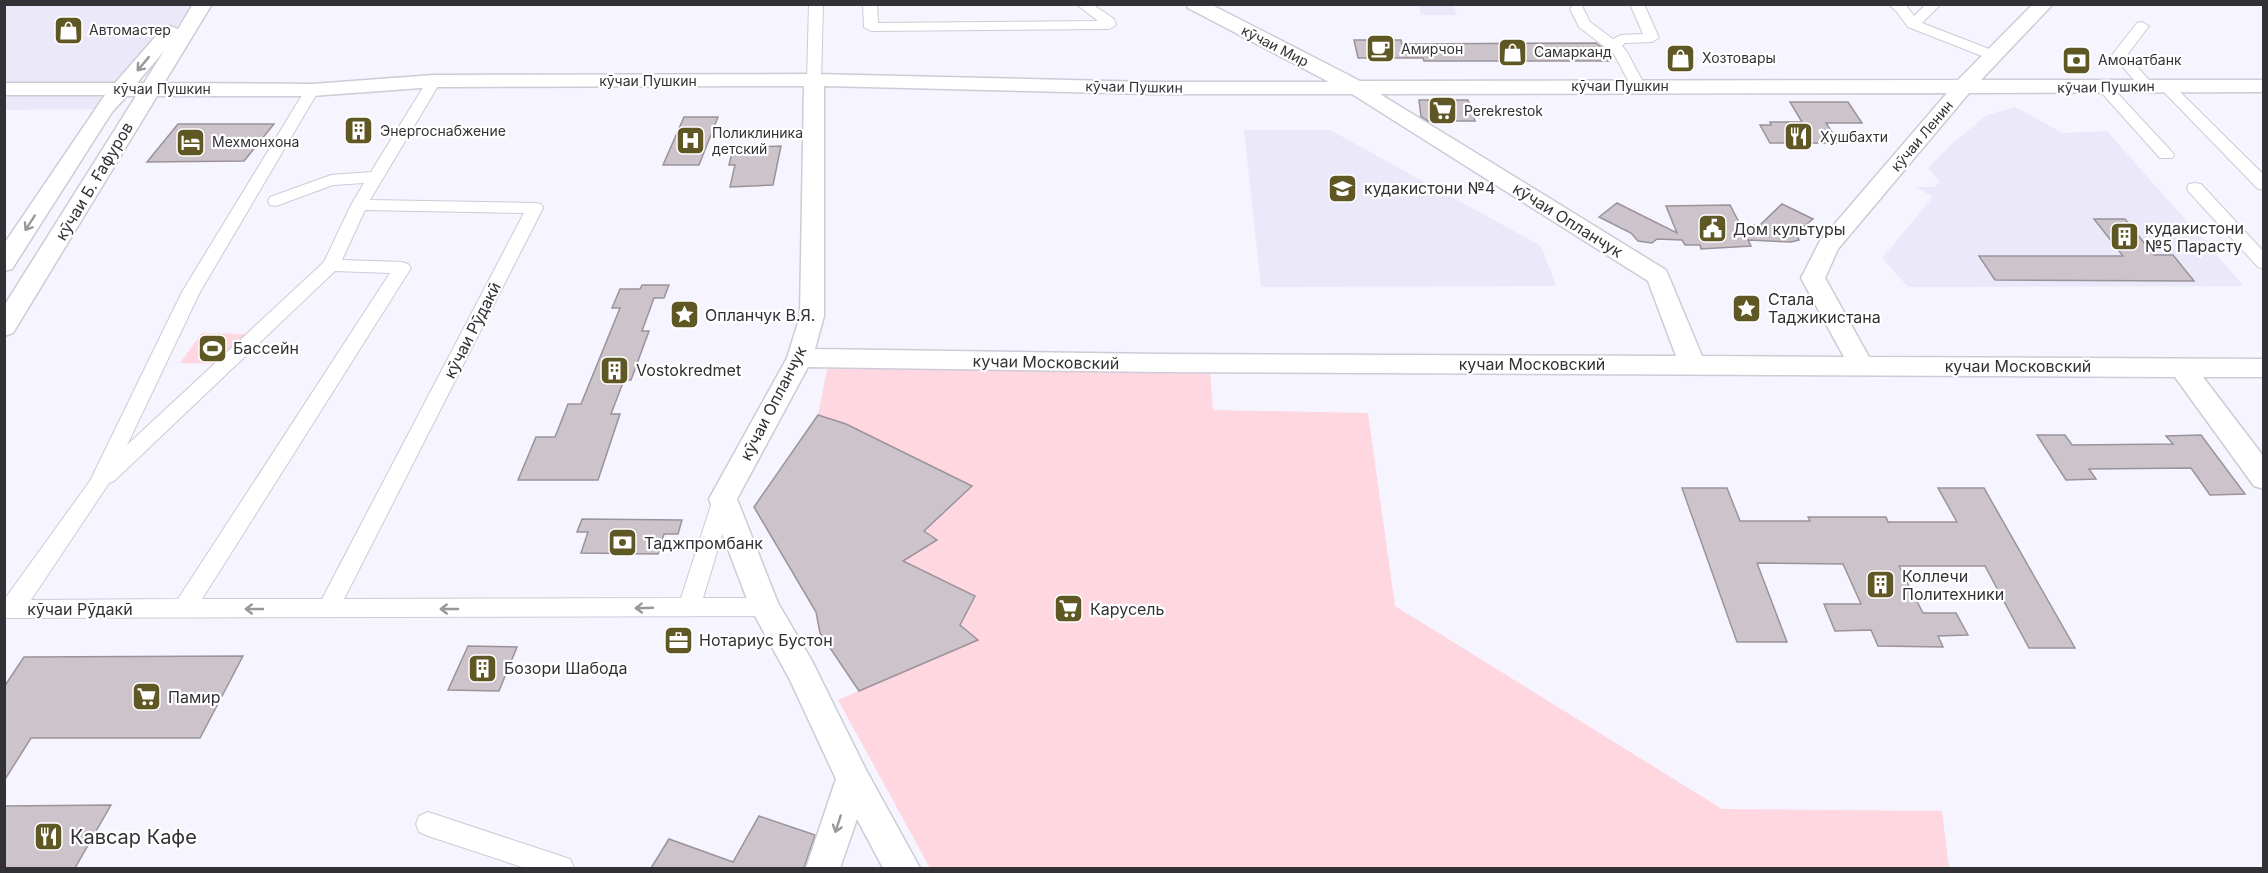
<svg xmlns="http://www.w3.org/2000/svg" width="2268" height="873" font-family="Inter,sans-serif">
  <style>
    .built { fill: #ebe8fa }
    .green { fill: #ffd7e1 }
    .building { fill: #ccc3cb; stroke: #9b939a; stroke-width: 1.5 }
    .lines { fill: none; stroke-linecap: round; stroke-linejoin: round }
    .street-casing { stroke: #cdcbd6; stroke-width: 2 }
    .secondary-casing { stroke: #cdcbd6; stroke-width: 3 }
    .street { fill: #fff; fill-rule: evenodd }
    .secondary { fill: #fff; fill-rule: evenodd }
    .oneway { stroke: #98989a }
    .labels { text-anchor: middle; stroke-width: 4.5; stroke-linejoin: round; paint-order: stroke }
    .far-poi-label { font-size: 14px; fill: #323135; stroke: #fff; text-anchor: start }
    .far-street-label { font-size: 14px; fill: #323135; stroke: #fff }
    .street-label { font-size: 16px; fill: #323135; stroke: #fff }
    .poi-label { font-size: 16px; fill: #323135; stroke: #fff; text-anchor: start }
    .near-poi-label { font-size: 20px; fill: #323135; stroke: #fff; text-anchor: start }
  </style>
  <rect width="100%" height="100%" fill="#f6f4ff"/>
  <g class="built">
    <path d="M4 5H202L183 18 112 109 5 110Z"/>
    <path d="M1419 5 1454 6 1457 15H1421Z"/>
    <path d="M2015 107 2063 133 2107 131 2244 286 1908 287 1882 258 1933 197 1916 187H1934L1940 182 1928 168 1954 142 1987 115Z"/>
    <path d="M1244 130H1330L1541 246 1556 286 1261 287Z"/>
  </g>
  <g class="green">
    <path d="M202 333 245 334 224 364 180 363Z"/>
    <path d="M827 369 1210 371 1213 410 1368 413 1395 606 1722 809 1942 811 1949 868H930L838 700 977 640 960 625 974 596 903 561 936 540 924 531 846 424 818 415Z"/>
  </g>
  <g class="building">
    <path d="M1354 40H1401L1402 44 1596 43 1604 49 1609 61H1424L1423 58H1358Z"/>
    <path d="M1419 100H1468L1475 121H1428L1421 117Z"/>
    <path d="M1790 102H1848L1862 123H1826L1839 143H1770L1760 125H1771L1770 122H1802Z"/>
    <path d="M684 117H718L699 165H663Z"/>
    <path d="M178 124H274L244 161 147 162Z"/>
    <path d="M781 146 773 185 730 187 735 165H729L733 148Z"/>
    <path d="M1617 203 1677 233 1666 206 1730 205 1741 226 1760 225 1782 204 1813 219 1796 233 1799 240 1791 242 1748 240 1751 246 1701 249 1700 245H1685L1682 240 1657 239 1652 243 1638 241 1631 233 1599 217Z"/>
    <path d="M2094 219H2125L2154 255H2173L2194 281 1995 280 1979 256H2123Z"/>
    <path d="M642 285H669L664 298H654L642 331H649L631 380H624L611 414H620L598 480H518L536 437H555L568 404H581L620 308H612L620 289H640Z"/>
    <path d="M818 415 846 424 972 486 924 531 937 540 903 561 975 596 960 625 978 640 859 691 820 633 816 612 754 507Z"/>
    <path d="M2037 435H2065L2072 445 2173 444 2166 436 2201 435 2245 494 2210 495 2191 468 2089 469 2096 479 2066 480Z"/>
    <path d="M1682 488H1727L1740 521H1810L1808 517H1886L1888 522H1957L1938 488H1984L2075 648H2029L1985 566H1899L1923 613H1956L1968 635 1938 636 1943 647 1878 646 1871 630 1835 631 1824 604H1861L1843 564 1757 563 1787 642H1737Z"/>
    <path d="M582 519 682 520 678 534H664L658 554 581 553 588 532H577Z"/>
    <path d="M468 646 517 647 499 691 448 690Z"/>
    <path d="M243 656 200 738H31L4 781V687L24 657Z"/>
    <path d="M111 805 75 868H4V806Z"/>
    <path d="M759 816 815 835 804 868H651L669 839 733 862Z"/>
  </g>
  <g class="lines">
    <defs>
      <g id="street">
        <path d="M809 4H823L821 80 814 84 807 80Z"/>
        <path d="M863 4H877L878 23 1098 21 1076 4H1092L1114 19 1116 25 1109 29 871 31 864 27Z"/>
        <path d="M1630 4H1644L1659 38 1652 42 1625 43 1622 46 1627 52 1645 86 1638 90 1631 86 1614 54 1579 27 1570 9 1572 6H1582L1590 22 1613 39 1621 35 1643 34Z"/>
        <path d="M1888 4H1905L1914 16 1926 4H1941L1922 23 1997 52 1999 55 1997 58H1987L1908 27 1896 11Z"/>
        <path d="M2142 22 2149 26 2127 55 2155 87 2148 91 2143 90 2112 55 2137 23Z"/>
        <path d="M434 77 441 81 370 200 535 203 541 204 543 208 344 599 681 598 713 499 716 493 723 491 730 493 733 499 703 598H765L773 600 776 607 773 614 765 616 4 618V600L90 481 182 292 307 87H317L319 90 200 292 127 445 324 262 351 205 364 183 333 185 276 206 270 205 268 201 270 197 331 175 371 172 427 81ZM365 210 524 213 322 599H202L411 268 408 264 402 262 342 260ZM335 271 390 273 178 599 31 600 109 483 114 481Z"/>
        <path d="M2104 83 2109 84 2172 152 2174 155 2172 158H2160L2099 90 2097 87 2099 84Z"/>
        <path d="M2167 83 2172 84 2264 175V190L2258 189 2162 90 2160 87 2162 84Z"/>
        <path d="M2195 183 2201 184 2264 252V269L2258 267 2189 192 2187 188 2189 184Z"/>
        <path d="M428 812 561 856 570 859 574 868H525L428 836 419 832 416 824 419 816Z"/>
      </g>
      <path id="secondary" d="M193 4H212L164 83 312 84 434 75 814 74 1152 82H1329L1188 8 1186 4H1210L1360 81 1958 80 2033 4H2053L1981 80H2264V92L1969 93 1838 249 1825 278 1869 357 2264 359V377H2203L2264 457V489L2254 486 2175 377 1160 372 808 367 737 499 778 603 812 661 865 768 920 868H883L857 819 840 868H806L836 779 790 680 750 607 709 499 787 358 800 316 804 86 434 87 312 96H157L13 333 4 336V306L136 96H127L112 112 12 269 4 271V244L105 95H4V83H115L163 28 170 26 178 29ZM164 51 144 83H137ZM824 86 1152 94H1352L1648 281 1676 356 1160 354 815 349 824 316ZM1947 93 1820 241 1801 278 1844 357 1702 356 1666 270 1380 94Z"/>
    </defs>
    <use href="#street" class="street-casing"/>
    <use href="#secondary" class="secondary-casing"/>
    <use href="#street" class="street"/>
    <use href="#secondary" class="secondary"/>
  </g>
  <defs><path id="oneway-shaft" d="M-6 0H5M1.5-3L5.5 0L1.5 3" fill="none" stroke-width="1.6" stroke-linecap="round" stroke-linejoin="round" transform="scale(1.5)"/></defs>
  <g class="oneway">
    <use href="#oneway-shaft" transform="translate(143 64) rotate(130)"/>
    <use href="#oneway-shaft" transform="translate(30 223) rotate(123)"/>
    <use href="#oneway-shaft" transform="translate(644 608) rotate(178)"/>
    <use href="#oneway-shaft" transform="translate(254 609) rotate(180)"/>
    <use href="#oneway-shaft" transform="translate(449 609) rotate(180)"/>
    <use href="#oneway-shaft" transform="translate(838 824) rotate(108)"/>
  </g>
  <defs>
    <symbol id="shop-square" viewBox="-11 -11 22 22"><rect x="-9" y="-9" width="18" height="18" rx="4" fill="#605824" stroke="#fff"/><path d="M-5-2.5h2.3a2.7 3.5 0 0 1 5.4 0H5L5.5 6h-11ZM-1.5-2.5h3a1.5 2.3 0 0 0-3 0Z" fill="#fff"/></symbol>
    <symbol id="cafe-square" viewBox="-11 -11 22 22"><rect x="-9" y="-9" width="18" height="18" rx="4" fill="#605824" stroke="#fff"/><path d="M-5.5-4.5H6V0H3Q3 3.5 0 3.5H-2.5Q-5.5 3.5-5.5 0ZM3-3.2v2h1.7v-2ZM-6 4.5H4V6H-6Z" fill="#fff"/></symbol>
    <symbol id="bank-square" viewBox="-11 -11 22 22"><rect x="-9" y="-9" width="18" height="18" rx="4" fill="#605824" stroke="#fff"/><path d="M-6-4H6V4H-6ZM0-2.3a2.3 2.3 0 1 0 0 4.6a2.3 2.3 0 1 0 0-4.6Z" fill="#fff"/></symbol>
    <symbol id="supermarket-square" viewBox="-11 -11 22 22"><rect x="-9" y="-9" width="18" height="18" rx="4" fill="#605824" stroke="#fff"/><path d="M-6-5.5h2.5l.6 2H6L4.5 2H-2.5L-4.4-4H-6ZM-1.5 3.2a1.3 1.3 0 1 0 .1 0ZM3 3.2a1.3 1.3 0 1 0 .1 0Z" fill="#fff"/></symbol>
    <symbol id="building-square" viewBox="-11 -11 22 22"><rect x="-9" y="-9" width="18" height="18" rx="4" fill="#605824" stroke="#fff"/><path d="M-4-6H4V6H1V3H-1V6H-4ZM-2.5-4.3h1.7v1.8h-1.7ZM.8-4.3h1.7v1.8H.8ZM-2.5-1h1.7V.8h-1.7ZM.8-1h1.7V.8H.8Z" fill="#fff"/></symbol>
    <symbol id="restaurant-square" viewBox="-11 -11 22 22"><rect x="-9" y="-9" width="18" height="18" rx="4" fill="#605824" stroke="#fff"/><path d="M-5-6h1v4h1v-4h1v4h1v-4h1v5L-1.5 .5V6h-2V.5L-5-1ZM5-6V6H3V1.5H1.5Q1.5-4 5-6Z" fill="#fff"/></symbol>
    <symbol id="hospital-square" viewBox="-11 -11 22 22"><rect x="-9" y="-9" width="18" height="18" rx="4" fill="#605824" stroke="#fff"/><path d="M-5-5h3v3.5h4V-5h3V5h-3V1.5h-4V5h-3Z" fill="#fff"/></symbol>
    <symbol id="hotel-square" viewBox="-11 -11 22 22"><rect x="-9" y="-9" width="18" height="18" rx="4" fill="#605824" stroke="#fff"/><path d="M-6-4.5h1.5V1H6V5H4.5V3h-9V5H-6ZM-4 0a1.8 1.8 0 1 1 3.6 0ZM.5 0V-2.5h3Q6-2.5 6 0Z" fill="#fff"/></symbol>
    <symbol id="school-square" viewBox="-11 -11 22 22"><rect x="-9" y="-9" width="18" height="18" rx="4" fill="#605824" stroke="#fff"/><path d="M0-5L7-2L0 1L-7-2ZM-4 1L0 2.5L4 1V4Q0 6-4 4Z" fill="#fff"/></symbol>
    <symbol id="civic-square" viewBox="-11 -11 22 22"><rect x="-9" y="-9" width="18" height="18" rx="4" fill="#605824" stroke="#fff"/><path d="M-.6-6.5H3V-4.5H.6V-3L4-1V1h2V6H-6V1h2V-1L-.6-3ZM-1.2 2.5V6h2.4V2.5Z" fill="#fff"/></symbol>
    <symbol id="sight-square" viewBox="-11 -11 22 22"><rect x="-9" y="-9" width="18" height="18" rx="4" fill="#605824" stroke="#fff"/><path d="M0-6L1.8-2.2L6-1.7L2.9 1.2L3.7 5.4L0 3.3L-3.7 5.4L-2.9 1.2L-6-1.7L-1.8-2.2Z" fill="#fff"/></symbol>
    <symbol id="stadium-square" viewBox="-11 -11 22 22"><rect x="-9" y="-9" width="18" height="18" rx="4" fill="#605824" stroke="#fff"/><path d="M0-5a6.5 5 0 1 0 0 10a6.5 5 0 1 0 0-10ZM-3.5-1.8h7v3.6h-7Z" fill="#fff"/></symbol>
    <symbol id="office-square" viewBox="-11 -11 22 22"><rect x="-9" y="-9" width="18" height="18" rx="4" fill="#605824" stroke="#fff"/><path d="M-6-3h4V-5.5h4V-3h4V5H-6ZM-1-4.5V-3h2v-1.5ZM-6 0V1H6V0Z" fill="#fff"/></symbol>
  </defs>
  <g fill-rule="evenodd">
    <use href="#shop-square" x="52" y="14" width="33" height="33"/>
    <use href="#cafe-square" x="1364" y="32" width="33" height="33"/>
    <use href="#shop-square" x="1496" y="36" width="33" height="33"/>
    <use href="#shop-square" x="1664" y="42" width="33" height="33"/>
    <use href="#bank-square" x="2060" y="44" width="33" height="33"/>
    <use href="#supermarket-square" x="1426" y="94" width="33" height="33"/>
    <use href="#building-square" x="342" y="114" width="33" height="33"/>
    <use href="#restaurant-square" x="1782" y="120" width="33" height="33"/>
    <use href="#hospital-square" x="674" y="124" width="33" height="33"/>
    <use href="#hotel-square" x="174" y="126" width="33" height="33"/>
    <use href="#school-square" x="1326" y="172" width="33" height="33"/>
    <use href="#civic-square" x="1696" y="212" width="33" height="33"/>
    <use href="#building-square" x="2108" y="220" width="33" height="33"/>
    <use href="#sight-square" x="1730" y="292" width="33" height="33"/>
    <use href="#sight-square" x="668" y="298" width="33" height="33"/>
    <use href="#stadium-square" x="196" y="332" width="33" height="33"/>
    <use href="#building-square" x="598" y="354" width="33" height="33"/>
    <use href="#bank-square" x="606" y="526" width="33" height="33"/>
    <use href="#building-square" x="1864" y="568" width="33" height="33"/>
    <use href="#supermarket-square" x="1052" y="592" width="33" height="33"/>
    <use href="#office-square" x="662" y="624" width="33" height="33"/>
    <use href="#building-square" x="466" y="652" width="33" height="33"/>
    <use href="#supermarket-square" x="130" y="680" width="33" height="33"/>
    <use href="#restaurant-square" x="32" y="820" width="33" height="33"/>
  </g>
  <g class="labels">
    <g class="far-poi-label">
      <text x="89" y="35">Автомастер</text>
      <text x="1401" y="54">Амирчон</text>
      <text x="1534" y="57">Самарканд</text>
      <text x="1702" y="63">Хозтовары</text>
      <text x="2098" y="65">Амонатбанк</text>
      <text x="1464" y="116">Perekrestok</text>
      <text x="380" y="136">Энергоснабжение</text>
      <text x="712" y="138">Поликлиника<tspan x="712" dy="16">детский</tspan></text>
      <text x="1820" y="142">Хушбахти</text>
      <text x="212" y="147">Мехмонхона</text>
    </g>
    <g class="far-street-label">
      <text transform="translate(1275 46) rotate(27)" y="5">кӯчаи Мир</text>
      <text x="648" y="86">кӯчаи Пушкин</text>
      <text x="1620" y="91">кӯчаи Пушкин</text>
      <text transform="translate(1134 87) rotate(1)" y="5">кӯчаи Пушкин</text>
      <text transform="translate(2106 87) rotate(-1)" y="5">кӯчаи Пушкин</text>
      <text x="162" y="94">кӯчаи Пушкин</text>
      <text transform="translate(1922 136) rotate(-50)" y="5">кӯчаи Ленин</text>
    </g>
    <g class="street-label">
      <text transform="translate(94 181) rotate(-59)" y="6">кӯчаи Б. Ғафуров</text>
      <text transform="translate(1568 220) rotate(32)" y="6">кӯчаи Опланчук</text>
      <text transform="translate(472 330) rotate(-63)" y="6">кӯчаи Рӯдакӣ</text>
      <text transform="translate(1046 362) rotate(1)" y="6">кучаи Московский</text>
      <text x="1532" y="370">кучаи Московский</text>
      <text x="2018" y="372">кучаи Московский</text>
      <text transform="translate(773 403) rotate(-63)" y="6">кӯчаи Опланчук</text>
      <text x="80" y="615">кӯчаи Рӯдакӣ</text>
    </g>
    <g class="poi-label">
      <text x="1364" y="194">кудакистони №4</text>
      <text x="2145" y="234">кудакистони<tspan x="2145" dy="18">№5 Парасту</tspan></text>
      <text x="1733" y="235">Дом культуры</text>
      <text x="1768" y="305">Стала<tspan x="1768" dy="18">Таджикистана</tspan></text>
      <text x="705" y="321">Опланчук В.Я.</text>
      <text x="233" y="354">Бассейн</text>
      <text x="636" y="376">Vostokredmet</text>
      <text x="644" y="549">Таджпромбанк</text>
      <text x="1902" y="582">Коллечи<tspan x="1902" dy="18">Политехники</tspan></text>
      <text x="1090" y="615">Карусель</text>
      <text x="699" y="646">Нотариус Бустон</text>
      <text x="504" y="674">Бозори Шабода</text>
      <text x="168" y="703">Памир</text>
    </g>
    <g class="near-poi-label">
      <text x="70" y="844">Кавсар Кафе</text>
    </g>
  </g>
  <rect width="2268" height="873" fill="none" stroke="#323135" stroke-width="12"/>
</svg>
